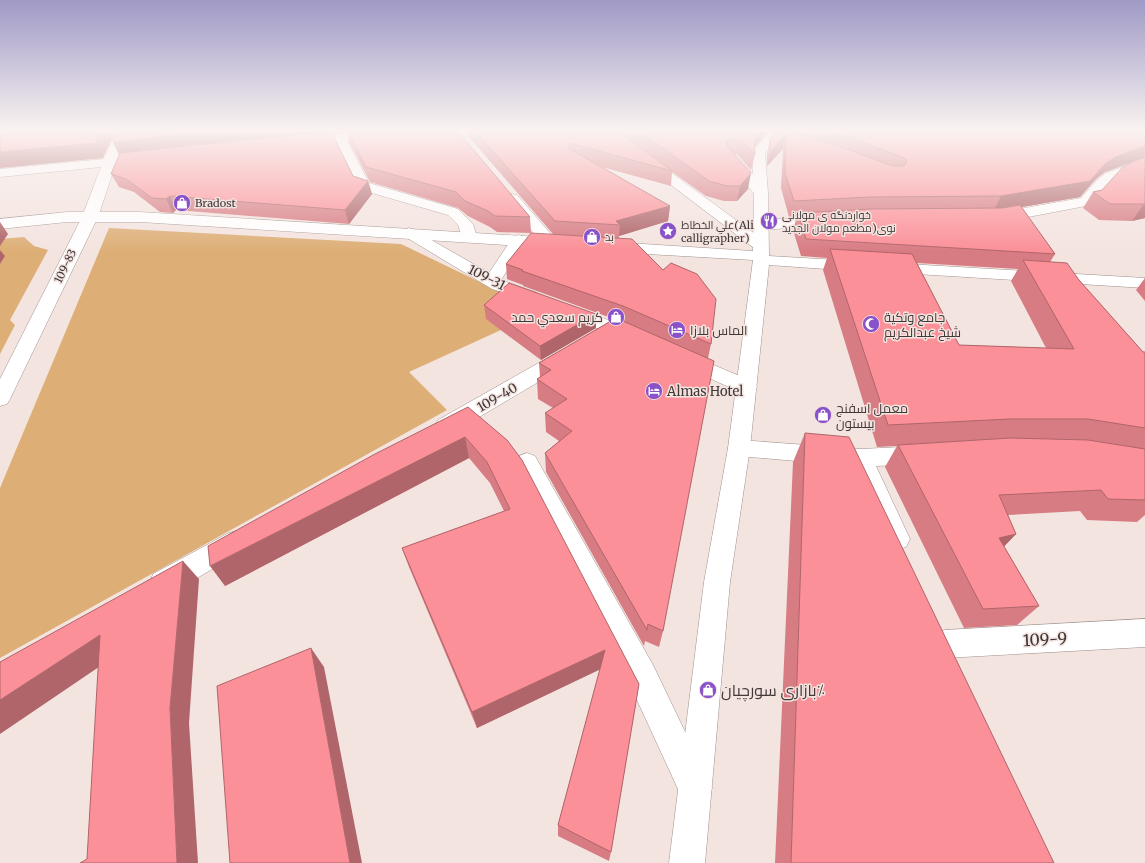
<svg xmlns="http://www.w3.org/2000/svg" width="1145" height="863" font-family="Merriweather,Cairo,serif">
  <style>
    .green { fill: #ddaf77 }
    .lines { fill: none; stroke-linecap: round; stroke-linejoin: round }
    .minor-casing { stroke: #a0918d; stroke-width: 1 }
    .major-casing { stroke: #a0918d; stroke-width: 1 }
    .minor { fill: #fff; fill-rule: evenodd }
    .major { fill: #fff; fill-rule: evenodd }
    .wall { fill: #d87c83; fill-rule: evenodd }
    .shaded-wall { fill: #b0656a }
    .building { fill: #fb9098; stroke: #b0656a }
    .labels { text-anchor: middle; stroke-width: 3; stroke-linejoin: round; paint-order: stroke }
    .far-poi-label { font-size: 11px; fill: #3f3837; stroke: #f4e4e0; text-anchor: start }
    .far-street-label { font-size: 11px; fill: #3f3837; stroke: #f4e4e0 }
    .street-label { font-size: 13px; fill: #3f3837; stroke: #f4e4e0 }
    .poi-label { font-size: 13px; fill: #3f3837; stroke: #f4e4e0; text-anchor: start }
    .near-street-label { font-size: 16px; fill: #3f3837; stroke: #f4e4e0 }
    .near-poi-label { font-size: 16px; fill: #3f3837; stroke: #f4e4e0; text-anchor: start }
  </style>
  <rect width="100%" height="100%" fill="#f4e4e0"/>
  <g class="green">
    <path d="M109 228 401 244 511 297 501 330 409 372 447 410 0 658V488Z"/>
    <path d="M24 237 34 246 48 250 10 320 15 325 0 354V264L4 257H0V239Z"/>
  </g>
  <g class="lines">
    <defs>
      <g id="minor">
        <path d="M117 130H129L118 158 146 155 151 156 153 159 151 162 146 163 115 166 98 217 10 399 7 404 0 406V379L82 217 101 167 0 177V169L104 159Z"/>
        <path d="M375 130H416L410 134 347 141 369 183 458 209 473 224 477 237 475 240 469 242 463 240 458 225 448 215 358 189 335 142 306 146 302 145 300 142 302 139 306 138Z"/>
        <path d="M599 130H613L766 242 768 245 766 248 760 250 754 248Z"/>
        <path d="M732 154 737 155 766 190 768 193 766 196 761 197 756 196 727 161 725 158 727 155Z"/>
        <path d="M1145 159V167L1121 176 1111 182 1091 205 997 223 992 221 989 218 992 215 997 213 1081 198 1097 180 1106 173Z"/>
        <path d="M512 194 517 195 556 240 558 243 556 246 550 248 544 246 505 198 507 195Z"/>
        <path d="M825 217 830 219 833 222 830 225 762 230 757 228 754 225 757 222 762 220Z"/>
        <path d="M409 228 414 230 489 273 513 237 519 235 525 237 527 240 501 280 538 293 541 297 538 301 532 302 492 289 404 236 401 233 404 230Z"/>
        <path d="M568 305 640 332 642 336 640 340 633 342 626 340 562 314 559 310 562 306Z"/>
        <path d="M565 351 572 352 575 357 572 362 454 432 446 434 438 432 435 426 438 420 558 352Z"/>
        <path d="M685 353 754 382 757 387 754 392 747 394 740 392 678 364 675 359 678 354Z"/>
        <path d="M739 440 861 449 921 446 929 449 932 455 929 461 921 464 876 466 910 539 906 547 897 550 888 547 853 466 739 456 731 454 728 448 731 442Z"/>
        <path d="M527 453 535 456 653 665 712 788 707 800 695 805 683 800 631 687 516 462 519 456Z"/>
        <path d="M236 531 245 534 249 542 245 550 173 592 163 595 153 592 150 583 153 574 227 534Z"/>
        <path d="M1145 619V647L945 658 935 654 931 644 935 634 945 630Z"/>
      </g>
      <g id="major">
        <path d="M772 130H785L765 153 768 193 769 256 855 261 861 262 863 266 861 270 855 271 769 265 750 448 730 582 705 863H669L704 582 728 448 753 260 612 252 606 250 604 247 606 244 612 242 753 251 754 193 752 152Z"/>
        <path d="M67 212H140L554 238 560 240 562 243 560 246 554 248 140 222H67L0 229V219Z"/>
        <path d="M890 263 1145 278V288L884 272 882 268 884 264Z"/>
      </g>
    </defs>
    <use href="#minor" class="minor-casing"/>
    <use href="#major" class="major-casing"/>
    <use href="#minor" class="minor"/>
    <use href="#major" class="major"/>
  </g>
  <g class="wall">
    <path d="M117 130H457L530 217 531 233 497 232 490 227 468 216 458 208 370 182 349 142 347 131 332 133 353 176 368 181 372 194 349 224 176 210 173 213 160 212 134 192 119 187 111 174 119 155 113 142Z"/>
    <path d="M463 130H770L754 147 755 155 751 170 737 154H734L748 189 737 201H724L706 196 672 172 671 186 602 167 670 206 668 221 619 236V238L711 344 708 358 663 631 659 647 645 641 644 646 546 472 545 453 559 441 546 432 545 413 553 408 538 399 537 379 540 378 539 363 614 319 523 286V285L507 279 506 264 553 234Z"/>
    <path d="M777 130H1145V218L1132 221 1099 220 1083 208 1093 192 1102 190 1131 162 1105 172 1096 179 1080 197 1022 207 1055 254 1050 262 1079 280 1143 352H1145V515L1137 522 1087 520 1080 511 1008 515 1016 534 1004 546 1039 606 1017 625 964 628 885 467 897 446 877 447 823 270 827 258 801 256 793 230 797 216 789 217 781 188 783 149 767 166V154L770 139ZM917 263 1018 269 1011 281 1046 348 959 345Z"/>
    <path d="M1145 278V301L1136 290Z"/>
    <path d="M484 305 596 314V328L541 360 486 319Z"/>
    <path d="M468 407 639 684 611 852 609 861 558 836V825L600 669 477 728 409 567 402 548 504 511 490 483 469 458 225 586Z"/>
    <path d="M805 433 1054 863H775L793 462Z"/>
  </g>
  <g class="shaded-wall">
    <path d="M102 130H116L103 158 0 168V152Z"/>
    <path d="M219 130H346L347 131 120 156 113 142Z"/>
    <path d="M760 130H770L751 151 754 136Z"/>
    <path d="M786 134 783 149 767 166 771 151Z"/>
    <path d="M729 139 727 154 726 142Z"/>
    <path d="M1145 146 1144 158 1105 172 1096 179 1080 197 993 212 1001 196Z"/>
    <path d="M751 173 748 189 737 201 740 186Z"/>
    <path d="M368 181 372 194 349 224 345 210Z"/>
    <path d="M170 196 176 210 173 213 166 199Z"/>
    <path d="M1145 204V218L1132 221 1143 205Z"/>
    <path d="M670 206 668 221 619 236 620 225 616 221Z"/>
    <path d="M0 222 8 234 0 246Z"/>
    <path d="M0 250 5 256 0 264Z"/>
    <path d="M596 314V328L541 360 540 346Z"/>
    <path d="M465 437 469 458 225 586 210 566Z"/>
    <path d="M1016 534 997 554 999 538Z"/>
    <path d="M183 561 199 579 189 723 198 863H177L170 708Z"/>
    <path d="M100 635 121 652 0 734V700Z"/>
    <path d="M311 648 324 667 362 863H350Z"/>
    <path d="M605 650 603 668 477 728 472 712Z"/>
  </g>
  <g class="building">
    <path d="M0 130H102L95 143 0 152Z"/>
    <path d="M117 130H219L113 142Z"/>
    <path d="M347 130H457L530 217 495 216 488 211 465 201 456 192 366 167Z"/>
    <path d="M474 130H617L672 171 570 143 568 148 670 206 616 221 620 225 555 221Z"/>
    <path d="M637 130H760L754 136 755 155 740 139H729L726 142 728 147 751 173 740 186H727L709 181Z"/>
    <path d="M777 130H786L836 145 893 166H904L907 161 904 158 847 136 826 130H1145V146L1115 157 1105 164 1090 181 1001 196 870 197 794 201 785 173 786 134 771 151 770 139Z"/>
    <path d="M331 131 353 176 368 181 345 210 170 196 166 199 152 198 126 179 111 174 120 153Z"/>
    <path d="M1145 157V204H1110L1093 192 1102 190 1122 168 1132 162Z"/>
    <path d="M1020 205 1055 254 806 239 798 213 870 209 1002 208Z"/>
    <path d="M531 233 632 239 663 270 671 263 697 274 716 299 711 344 623 306 522 271 523 270 506 264Z"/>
    <path d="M830 249 912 254 959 345 1074 349 1023 260 1067 263 1079 280 1143 352H1145V428L1088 419H1010L888 425Z"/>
    <path d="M509 283 596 314 540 346 484 305Z"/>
    <path d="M616 318 714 361 663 631 648 624 647 630 545 453 572 431 545 413 567 399 537 379 551 370 539 363Z"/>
    <path d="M468 407 507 440 522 460 639 684 611 852 558 825 605 650 472 712 402 548 510 509 487 462 465 437 210 566 208 546 375 454Z"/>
    <path d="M805 433 849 437 1054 863H791Z"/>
    <path d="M1010 438 1088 440 1145 449V500L1108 499 1101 490 999 495 1016 534 999 538 1039 606 983 609 898 445Z"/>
    <path d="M183 561 170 708 177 863H80L87 859 100 635 0 700V662Z"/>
    <path d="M311 648 350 863H230L217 686Z"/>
  </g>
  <linearGradient id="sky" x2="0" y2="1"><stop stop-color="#9f99c6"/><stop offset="0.52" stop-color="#faf3f1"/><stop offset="1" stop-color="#faf3f1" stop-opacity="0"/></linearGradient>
  <rect width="1145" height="251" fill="url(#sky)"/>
  <defs>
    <symbol id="shop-disc" viewBox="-11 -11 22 22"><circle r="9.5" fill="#8a52c9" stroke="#f4e4e0"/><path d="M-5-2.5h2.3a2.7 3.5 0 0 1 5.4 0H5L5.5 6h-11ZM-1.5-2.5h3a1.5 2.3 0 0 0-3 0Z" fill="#fff"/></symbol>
    <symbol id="restaurant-disc" viewBox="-11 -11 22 22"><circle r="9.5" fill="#8a52c9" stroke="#f4e4e0"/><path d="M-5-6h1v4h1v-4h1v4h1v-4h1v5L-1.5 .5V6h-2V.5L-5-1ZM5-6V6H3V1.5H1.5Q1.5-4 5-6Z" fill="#fff"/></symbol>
    <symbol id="sight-disc" viewBox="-11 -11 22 22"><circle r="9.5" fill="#8a52c9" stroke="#f4e4e0"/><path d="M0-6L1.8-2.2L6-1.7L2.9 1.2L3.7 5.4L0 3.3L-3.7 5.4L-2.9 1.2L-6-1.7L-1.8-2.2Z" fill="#fff"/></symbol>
    <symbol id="mosque-disc" viewBox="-11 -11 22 22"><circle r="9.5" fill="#8a52c9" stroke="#f4e4e0"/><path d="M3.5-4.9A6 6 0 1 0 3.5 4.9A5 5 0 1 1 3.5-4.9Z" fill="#fff"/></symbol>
    <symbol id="hotel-disc" viewBox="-11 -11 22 22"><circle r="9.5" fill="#8a52c9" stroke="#f4e4e0"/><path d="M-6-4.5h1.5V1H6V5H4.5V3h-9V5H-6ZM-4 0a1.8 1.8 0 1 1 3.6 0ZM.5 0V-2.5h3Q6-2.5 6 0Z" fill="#fff"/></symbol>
  </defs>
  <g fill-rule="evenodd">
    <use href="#shop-disc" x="172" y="193" width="20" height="20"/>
    <use href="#restaurant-disc" x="759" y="211" width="20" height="20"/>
    <use href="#sight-disc" x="658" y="221" width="20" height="20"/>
    <use href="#shop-disc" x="582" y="227" width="20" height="20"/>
    <use href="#shop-disc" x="606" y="307" width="20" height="20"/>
    <use href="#mosque-disc" x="861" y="314" width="20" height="20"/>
    <use href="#hotel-disc" x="667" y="320" width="20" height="20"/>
    <use href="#hotel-disc" x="644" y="381" width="20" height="20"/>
    <use href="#shop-disc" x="813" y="405" width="20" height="20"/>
    <use href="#shop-disc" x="698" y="680" width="20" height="20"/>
  </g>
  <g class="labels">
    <g class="far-poi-label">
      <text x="195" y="207">Bradost</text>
      <text x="782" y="219">خواردنگه ی مولانی<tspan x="782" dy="13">نوی(مطعم مولان الجديد</tspan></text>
      <text x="681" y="229">علي الخطاط(Ali<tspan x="681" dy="13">calligrapher)</tspan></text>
      <text x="605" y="241">بد</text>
    </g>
    <g class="far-street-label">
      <text transform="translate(65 266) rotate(-64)" y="4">109-83</text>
    </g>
    <g class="street-label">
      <text transform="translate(487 277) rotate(27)" y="5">109-31</text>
      <text transform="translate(497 397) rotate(-30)" y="5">109-40</text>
    </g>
    <g class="poi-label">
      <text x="603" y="322" text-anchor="end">كريم سعدي حمد</text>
      <text x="884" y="322">جامع وتكية<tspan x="884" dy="15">شيخ عبدالكريم</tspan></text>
      <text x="690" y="335">الماس بلازا</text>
      <text x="667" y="396">Almas Hotel</text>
      <text x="836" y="413">معمل اسفنج<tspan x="836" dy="15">بيستون</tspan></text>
    </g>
    <g class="near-street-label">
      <text transform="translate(1045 639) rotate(-3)" y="6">109-9</text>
    </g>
    <g class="near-poi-label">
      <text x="721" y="696">بازاری سورچیان٪</text>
    </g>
  </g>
</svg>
